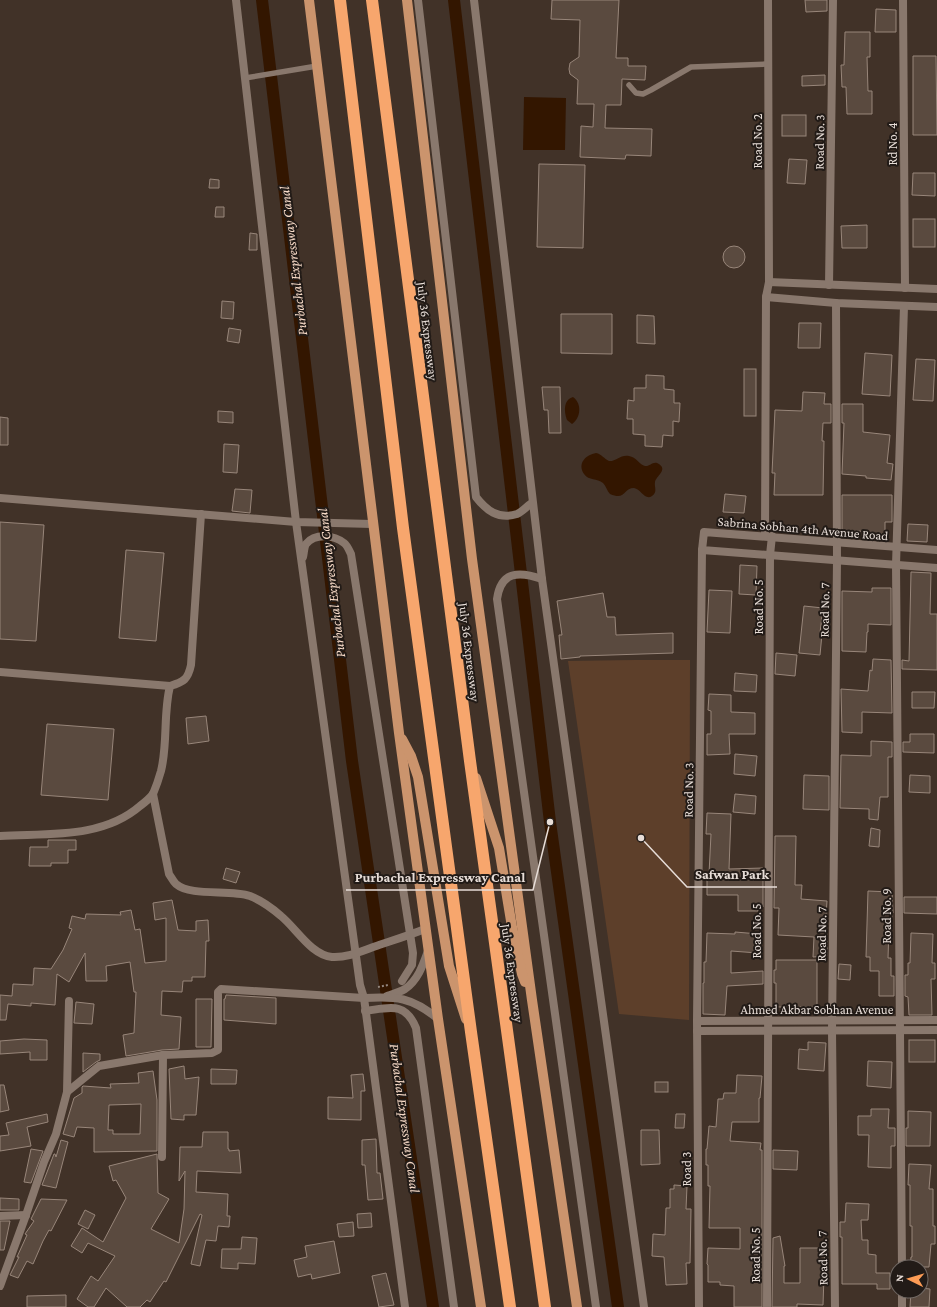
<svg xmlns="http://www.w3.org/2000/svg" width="937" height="1307" font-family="'Crimson Pro',serif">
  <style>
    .green { fill: #5d3f2a }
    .water { fill: #331600 }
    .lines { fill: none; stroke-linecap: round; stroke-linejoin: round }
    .canal { stroke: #331600; stroke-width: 12 }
    .building { fill: #5a4a3f; stroke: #98867a; fill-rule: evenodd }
    .path { stroke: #93867e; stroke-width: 2; stroke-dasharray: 2 2; stroke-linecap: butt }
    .service { stroke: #89786d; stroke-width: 5.5 }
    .pedestrian { stroke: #89786d; stroke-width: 8 }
    .minor { stroke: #89786d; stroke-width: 8 }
    .tertiary { stroke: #89786d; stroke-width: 8 }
    .primary { stroke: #cb946d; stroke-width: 10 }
    .motorway { stroke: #f7a66d; stroke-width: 12 }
    .labels { text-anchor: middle; stroke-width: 4; stroke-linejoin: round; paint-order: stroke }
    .street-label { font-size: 13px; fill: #e7ddd7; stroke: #221b17 }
    .water-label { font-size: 14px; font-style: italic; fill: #f7dac7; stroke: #221b17 }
    .leader { fill: none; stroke: #e7ddd7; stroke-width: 1.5 }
    .callout-dot { fill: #e7ddd7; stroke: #221b17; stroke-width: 1.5 }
    .callout-label { font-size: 14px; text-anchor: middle; font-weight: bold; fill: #e7ddd7; stroke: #221b17; stroke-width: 4; stroke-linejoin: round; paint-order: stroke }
  </style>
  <rect width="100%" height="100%" fill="#413228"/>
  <path class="green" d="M634 660H690L689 1020 619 1014 568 661Z"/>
  <g class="water">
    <path d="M524 97 566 98 565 150H523Z"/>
    <path d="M573 397C582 403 581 418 572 424L567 420C564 412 563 400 573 397Z"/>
    <path d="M596 453C602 454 604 459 609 461 615 462 621 454 629 456 636 457 640 465 645 466 650 467 653 460 659 464 668 470 656 476 655 482 654 487 658 492 652 496 645 501 641 489 634 488 623 488 626 501 610 494 607 491 606 486 603 483 597 478 589 481 584 474 577 463 586 455 596 453Z"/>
  </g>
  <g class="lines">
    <g class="canal">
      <path d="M262 0 352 761 433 1307"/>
      <path d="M454 0 550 822 618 1307"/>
    </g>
  </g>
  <g class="building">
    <path d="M552 0H619L616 58H628V66H646L645 80 622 79 621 105H606L605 128 652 129 651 156 626 155 625 159 580 157 581 126 593 127 594 104H577L578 80 570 74 569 69 570 63 579 57 580 20 551 19Z"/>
    <path d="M805 0H827V11L806 12Z"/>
    <path d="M876 9 896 10V32H875Z"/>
    <path d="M845 32H870V57H867L868 91H872V114H847L846 87H842L841 65H844Z"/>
    <path d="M913 56H936L937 135H913Z"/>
    <path d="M825 75V85L802 86V76Z"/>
    <rect x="782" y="115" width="24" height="21"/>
    <path d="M789 159 807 160 805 184 787 183Z"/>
    <path d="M539 164 585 165 583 248 537 247Z"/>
    <path d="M913 173H935V196L912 195Z"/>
    <path d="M210 179 219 180V188H209Z"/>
    <path d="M216 207H224V217H215Z"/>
    <rect x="913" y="219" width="22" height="28"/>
    <path d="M867 225V248H842L841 226Z"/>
    <path d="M250 233 257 234V250H249Z"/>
    <circle cx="734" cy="257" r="11"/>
    <path d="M222 301 234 302 233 319 221 318Z"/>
    <path d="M561 314H612V354L561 353Z"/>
    <path d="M637 315 654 316 655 344 637 343Z"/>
    <path d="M799 323H821L820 348H798Z"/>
    <path d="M229 328 241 330 239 343 227 341Z"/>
    <path d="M865 353 892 355 890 396 862 394Z"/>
    <path d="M916 359 935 360 933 401 913 400Z"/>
    <rect x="744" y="369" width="12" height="47"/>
    <path d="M646 375 664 376V389L674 390V403H680L679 422 673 421V436L663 435 662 447 645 446V435L633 434V419H627L628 400 634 401V388H646Z"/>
    <path d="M542 387H560L561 433H549L548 410H544Z"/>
    <path d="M803 392 825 393 824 404H831V423H823L822 441H824L823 495H774L775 473H772L775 410 802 411Z"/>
    <path d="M842 404H863V432L890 435 887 463 893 464 891 480 866 478V476L842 474 844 423H842Z"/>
    <path d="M218 411 233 412V423L218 422Z"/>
    <path d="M0 417 8 418V445H0Z"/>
    <path d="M224 444 239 445 237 473 223 472Z"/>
    <path d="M235 489 252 490 250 513 232 511Z"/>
    <path d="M725 494 746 496 744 513 723 512Z"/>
    <path d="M842 495H892V522H885V534H865V531L842 532Z"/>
    <path d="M0 522 44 525 36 641 0 639Z"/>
    <path d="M908 524 928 525 927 542 907 541Z"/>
    <path d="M126 550 164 553 156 641 119 638Z"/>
    <path d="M740 565 757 566 756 595 739 594Z"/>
    <path d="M911 572 931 573 930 614H937V670L902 669V660L909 661Z"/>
    <path d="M872 588H891V625L868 624V632H867L866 652 842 651V591L872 592Z"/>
    <path d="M709 590 732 591 730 633 707 632Z"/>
    <path d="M603 593 607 617H615L616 635 673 633V653L580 656V657L561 659 559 635H562L557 601Z"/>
    <path d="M804 606 823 608 820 633 822 634 820 655 799 653Z"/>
    <path d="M776 653 797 655 795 676 775 674Z"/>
    <path d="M873 659 891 660 892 713 862 712V733L842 732 841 689 868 691 870 670 872 671Z"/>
    <path d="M735 673 757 675 756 692 734 691Z"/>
    <path d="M912 692H935L934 708H912Z"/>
    <path d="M709 694 731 695V712L755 713V734H729L730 754 707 755V734H711V711L708 710Z"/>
    <path d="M206 716 209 741 188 744 186 718Z"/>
    <path d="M47 724 114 729 108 800 41 795Z"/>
    <path d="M910 734H934V753L903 752V742H910Z"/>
    <path d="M871 741 892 742V757H888V797H880L878 820 869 819V809L840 808 841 755 871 756Z"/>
    <path d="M735 754 757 756 755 776 734 774Z"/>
    <path d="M804 775 829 776V810L803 809Z"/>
    <path d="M910 775 930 776V793L909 792Z"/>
    <path d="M735 794 756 796 755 814 733 812Z"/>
    <path d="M707 813 731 814 729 869 763 868V907H758V911H738V895H707V874H709L711 834H706Z"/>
    <path d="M871 828 880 830 879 847 869 846Z"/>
    <path d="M775 836H796L795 885H802L801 899 827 901 824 941H827V956L813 957 814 937 778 935 779 908H774Z"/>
    <path d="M48 840H76V850H68V863H51V866H29L30 847H48Z"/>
    <path d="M226 868 240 872 236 883 223 879Z"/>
    <path d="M868 891 892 892 893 913H892L891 928H889L888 958H891V976H894V996H879V971H870V957H866Z"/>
    <path d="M904 897H937V914L904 913Z"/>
    <path d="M172 900 178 930 196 931V921L208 920 209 941H206L205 977H192V981H183L182 992 162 991 161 1015 181 1017 179 1049 162 1050 126 1056 123 1035 134 1033 136 992H134L130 962 106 966 107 981H86L85 953 69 982 57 974 55 1005 31 1003V1006L8 1004 6 1020H0V995L12 996 13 984 33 985 34 968 51 969 63 950 72 929 69 928 72 916 85 919 86 914 121 915 120 912 131 910 135 930 140 929 145 963 166 961V918L155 920 153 903Z"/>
    <path d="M735 932 759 934 758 953 731 951V973L763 971V984L727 986 725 1015 703 1014V983H704V962H706L707 933 735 934Z"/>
    <path d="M911 933 933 934 932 963H935V979H931L932 1015H909L908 997 905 996V975H908V963H910Z"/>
    <path d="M776 960H817V1007H776V983H774V970H776Z"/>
    <path d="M839 964 851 965 850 980 838 979Z"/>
    <path d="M226 995 276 998V1024L224 1020V999H225Z"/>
    <path d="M196 999H212L211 1047H196Z"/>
    <path d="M76 1002 94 1004 92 1024 74 1023Z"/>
    <path d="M24 1039 47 1040V1060H30V1052L0 1054V1041Z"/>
    <rect x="909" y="1040" width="26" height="22"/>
    <path d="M808 1042 826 1043 824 1071 798 1069 799 1049 808 1050Z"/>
    <path d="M83 1053 100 1054V1060L96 1062 83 1072Z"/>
    <path d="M868 1061 892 1062 891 1088 867 1086Z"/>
    <path d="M184 1066 185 1079 199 1077 196 1115H184V1120L171 1119 169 1069Z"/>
    <path d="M211 1069 237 1070 236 1084H211Z"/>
    <path d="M153 1071 157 1100V1151L94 1152V1128L77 1127 74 1137 63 1134 74 1098 82 1093V1087L83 1086 111 1088 110 1084 139 1083 138 1073ZM141 1104 140 1134H113V1130H108L109 1105Z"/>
    <path d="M363 1074 365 1091H361V1120L328 1119V1097L353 1098 351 1075Z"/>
    <path d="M737 1075 762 1076 760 1098H759V1122H732L730 1141 761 1143 760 1150H762V1307H734V1286L720 1285V1282H708V1265L707 1264 708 1248 740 1249V1228H709L710 1186H708V1165H706V1149H707L709 1126 716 1127 718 1099H723L724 1093H736Z"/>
    <rect x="655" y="1082" width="13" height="10"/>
    <path d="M0 1085H4L9 1110 0 1112Z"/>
    <path d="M871 1109H889L888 1128H895V1146H891V1168L868 1167 869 1135H858V1116H871Z"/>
    <path d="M908 1111 931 1112 930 1146H906V1128H908Z"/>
    <path d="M47 1114 48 1122 27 1127 31 1146 0 1151V1136L9 1135 6 1123Z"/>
    <path d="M676 1114H685L684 1128H675Z"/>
    <path d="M641 1130H659L660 1164 641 1165Z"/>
    <path d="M203 1132H228V1149H229V1151L239 1150 241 1173 197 1171 196 1192 228 1194 227 1216H230L229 1227 218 1226 216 1241 206 1240 200 1266 191 1264 202 1215 200 1214 166 1282 164 1281 150 1302 147 1300 140 1307H127L106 1288 94 1307H88L77 1299 91 1276 98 1281 115 1256 88 1243 82 1253 71 1246 82 1228 103 1242 126 1198 116 1180 113 1181 109 1166 157 1154 158 1193 169 1199 151 1229 179 1243 184 1209 185 1171 179 1181 180 1147H202Z"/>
    <path d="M376 1139 377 1173H380L383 1199 368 1200 365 1165H362V1140Z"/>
    <path d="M61 1140 68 1142 56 1188 42 1185 54 1154H55L56 1157Z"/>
    <path d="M31 1149 43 1151 31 1183 24 1182Z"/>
    <path d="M773 1150 798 1151 797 1170 773 1169Z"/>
    <path d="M909 1164 931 1165 929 1189H933V1226H935V1244H931L929 1267H910L911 1257H912V1226H910V1185H908Z"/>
    <path d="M674 1185 687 1186 686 1209H691L690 1263H686L687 1284 666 1285 664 1257 652 1256 653 1234 665 1235 666 1208H670V1189H674Z"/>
    <path d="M0 1198 19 1199V1210H0Z"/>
    <path d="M41 1199 67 1200 51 1231 49 1230 43 1241 33 1264 27 1261 18 1278 10 1275 19 1257H17L27 1235 25 1234 34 1221 31 1219Z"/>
    <path d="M846 1203 869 1204 868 1220H861L862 1240H868V1254L876 1255V1273H890V1289H877V1284H842V1237H840V1222H845Z"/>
    <path d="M85 1210 95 1215 88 1229 78 1224Z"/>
    <path d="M371 1213 372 1227 358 1228 357 1214Z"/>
    <path d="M0 1221H10L4 1250H0Z"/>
    <path d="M353 1222 354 1236 339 1237 337 1224Z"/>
    <path d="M780 1236 785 1266H784V1283H800V1248H825L823 1305 797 1304V1307H772L773 1238Z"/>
    <path d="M242 1237 257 1238 255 1264 238 1263V1269L221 1268 222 1249H241Z"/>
    <path d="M334 1241 340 1273 312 1279 311 1274 298 1277 294 1260 307 1257 305 1246Z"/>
    <path d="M386 1273 394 1305 379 1307 372 1276Z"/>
    <path d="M921 1288 930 1289 929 1307H910L911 1291H921Z"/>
    <path d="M66 1295V1307H27V1296Z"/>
  </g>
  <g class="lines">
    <path class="path" d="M378 987 388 985"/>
    <g class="service">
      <path d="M245 78 317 66"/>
      <path d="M629 85 636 93 643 94 651 90 691 67 768 64"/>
    </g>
    <g class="pedestrian">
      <path d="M236 0 296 522 360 985 364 998 405 1307"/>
      <path d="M418 0 476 497C486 510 498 520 517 514 522 512 527 506 532 503"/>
      <path d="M474 0 542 579 644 1307"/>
      <path d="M303 557C304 553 304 547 306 544 315 533 334 535 344 543 347 545 349 550 351 554L413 953 412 965 402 981"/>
      <path d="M542 579C519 571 501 571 497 599L596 1307"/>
      <path d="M365 1011C389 1008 405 1001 416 1028L454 1307"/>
    </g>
    <g class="minor">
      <path d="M903 0 905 288"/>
      <path d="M769 282 937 289"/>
      <path d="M829 285 833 0"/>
      <path d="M766 297 836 303 937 307"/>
      <path d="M0 498 296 522 372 524"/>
      <path d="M765 536 766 297 769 282 768 0"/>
      <path d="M0 672 170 686C184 682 188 679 191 665L201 514"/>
      <path d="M153 794 169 874C171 877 173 881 176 884 191 897 230 889 250 896 260 900 273 909 281 916 296 928 311 955 332 957 348 958 364 950 379 945 394 940 410 935 425 929"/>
      <path d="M0 836C47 833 102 839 140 806 144 803 150 798 153 794 156 787 159 778 161 771 168 743 163 714 170 686"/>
      <path d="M67 1092 69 1001"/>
      <path d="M162 1157 163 1055"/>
      <path d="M0 1216 26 1215"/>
      <path d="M902 1267 896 565 904 306"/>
      <path d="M902 1291V1307"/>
      <path d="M699 1307 697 1021 702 550"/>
      <path d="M767 1307 770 555"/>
      <path d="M835 1307 832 1031 837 560 836 303"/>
    </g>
    <g class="tertiary">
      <path d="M937 550 704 532 702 550 937 568"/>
      <path d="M770 555 772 536"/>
      <path d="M387 996C393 994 400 992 405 989 418 980 423 965 428 951"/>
      <path d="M697 1021 937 1020"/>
      <path d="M697 1031 937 1030"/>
      <path d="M0 1286 26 1215 44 1162 56 1134 67 1092 99 1066 163 1055 212 1053 218 1050V992L221 989 364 998C396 996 412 997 438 1019"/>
    </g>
    <g class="primary">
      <path d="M309 0 399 733 438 1019 481 1307"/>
      <path d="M407 0 472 559 532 1000 577 1307"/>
      <path d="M402 739 411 756 418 777 449 966 466 1019"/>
      <path d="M476 778 499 848 512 927 522 974 525 982"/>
    </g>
    <g class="motorway">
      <path d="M340 0 403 528 471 1032 510 1307"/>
      <path d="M372 0 470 761 545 1307"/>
    </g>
  </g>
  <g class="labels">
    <g class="street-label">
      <text transform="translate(757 141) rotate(-90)" y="5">Road No. 2</text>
      <text transform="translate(819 142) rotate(-89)" y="5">Road No. 3</text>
      <text transform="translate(892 144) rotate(-90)" y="5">Rd No. 4</text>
      <text transform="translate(428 331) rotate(83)" y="5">July 36 Expressway</text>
      <text transform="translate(803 528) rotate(5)" y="5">Sabrina Sobhan 4th Avenue Road</text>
      <text transform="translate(758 607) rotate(-90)" y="5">Road No. 5</text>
      <text transform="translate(824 610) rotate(-89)" y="5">Road No. 7</text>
      <text transform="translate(470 652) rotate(83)" y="5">July 36 Expressway</text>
      <text transform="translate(688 790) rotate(-89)" y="5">Road No. 3</text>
      <text transform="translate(886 916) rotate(-90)" y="5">Road No. 9</text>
      <text transform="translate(756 931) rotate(-90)" y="5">Road No. 5</text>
      <text transform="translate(821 934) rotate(-89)" y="5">Road No. 7</text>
      <text transform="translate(513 973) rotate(82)" y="5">July 36 Expressway</text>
      <text x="817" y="1014">Ahmed Akbar Sobhan Avenue</text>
      <text transform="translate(686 1169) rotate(-90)" y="5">Road 3</text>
      <text transform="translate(755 1255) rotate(-90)" y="5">Road No. 5</text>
      <text transform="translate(822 1258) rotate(-91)" y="5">Road No. 7</text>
    </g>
    <g class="water-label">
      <text transform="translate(293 261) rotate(-97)" y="5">Purbachal Expressway Canal</text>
      <text transform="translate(331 583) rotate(-97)" y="5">Purbachal Expressway Canal</text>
      <text transform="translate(405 1118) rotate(82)" y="5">Purbachal Expressway Canal</text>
    </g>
  </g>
  <path class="leader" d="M641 838L687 887H777M550 822L533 890H346"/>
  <g class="callout-dot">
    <circle cx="641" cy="838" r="4"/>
    <circle cx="550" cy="822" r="4"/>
  </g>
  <g class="callout-label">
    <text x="732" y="879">Safwan Park</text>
    <text x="440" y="882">Purbachal Expressway Canal</text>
  </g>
  <g transform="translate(909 1279) rotate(275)"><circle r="19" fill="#221b17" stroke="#716964"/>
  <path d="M0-3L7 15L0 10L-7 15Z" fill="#fd9c55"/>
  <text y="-6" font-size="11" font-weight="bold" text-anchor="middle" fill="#e7ddd7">N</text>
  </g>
</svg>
